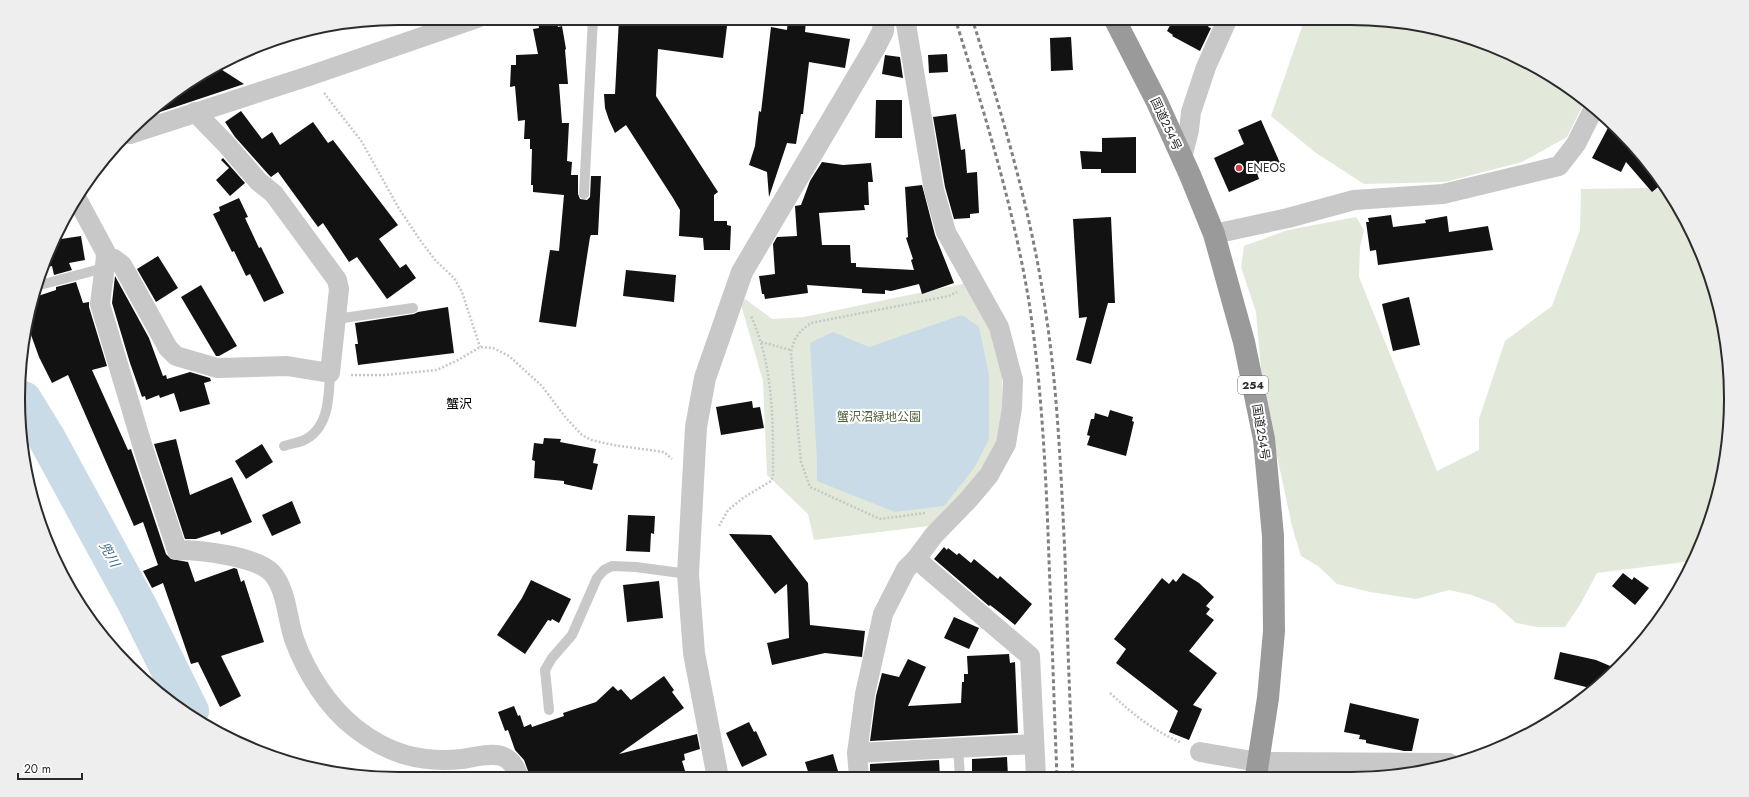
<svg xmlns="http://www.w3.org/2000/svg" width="1749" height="797" font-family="Jost,'Noto Sans JP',sans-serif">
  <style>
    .green { fill: #e2e8da }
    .water { fill: #c8dbe6 }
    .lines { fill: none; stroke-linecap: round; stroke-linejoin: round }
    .river { stroke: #c8dbe6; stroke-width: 38 }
    .building { fill: #121212 }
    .path { stroke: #c8c8c8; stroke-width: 2.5; stroke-dasharray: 2 2; stroke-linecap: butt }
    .service { stroke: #c8c8c8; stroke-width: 10 }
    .minor { stroke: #c8c8c8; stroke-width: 20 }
    .tertiary { stroke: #c8c8c8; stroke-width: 22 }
    .trunk { stroke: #9a9a9a; stroke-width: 22 }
    .rail { stroke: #808080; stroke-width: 3; stroke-dasharray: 4 3; stroke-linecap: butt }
    .poi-dot { fill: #d13f4c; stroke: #fff; stroke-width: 1.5 }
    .labels { text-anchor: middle; stroke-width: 4; stroke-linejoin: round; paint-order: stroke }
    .shield { fill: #fff; stroke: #6b6b6b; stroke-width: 1 }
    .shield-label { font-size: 11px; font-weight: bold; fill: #2b2b2b }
    .street-label { font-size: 12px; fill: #2b2b2b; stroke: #fff }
    .poi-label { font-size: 12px; fill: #2b2b2b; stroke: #fff; text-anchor: start }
    .park-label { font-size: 12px; fill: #4f623e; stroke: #fff }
    .neighbourhood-label { font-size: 13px; fill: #000; stroke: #fff }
    .water-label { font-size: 13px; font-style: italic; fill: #436b84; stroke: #fff }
    .rim { fill: none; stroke: #2b2b2b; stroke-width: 2 }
  </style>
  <rect width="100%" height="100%" fill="#fff"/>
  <g class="green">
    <path d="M1305 18H1351L1425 25 1496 47 1562 82 1585 101 1567 137 1522 162 1445 182 1364 184 1316 153 1271 116Z"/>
    <path d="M1649 188 1669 191 1702 253 1724 324 1731 398 1724 473 1702 544 1692 561 1597 573 1581 603 1565 627H1538L1516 623 1495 604 1472 595 1449 590 1416 599 1370 592 1337 584 1318 566 1301 556 1292 526 1263 391 1256 312 1241 267 1244 246 1288 230 1356 217 1364 230 1360 247 1359 277 1437 471 1479 450V419L1505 341 1552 306 1580 230 1581 189Z"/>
    <path d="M966 283 993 335 1002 371 1003 408 998 444 966 490 929 526 814 540 808 514 767 475 763 381 741 305 745 299 772 319 804 317Z"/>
  </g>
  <path class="water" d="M962 315 979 327 989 375V439L974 468 944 506 895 512 817 481V461L810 343 833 332 869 347Z"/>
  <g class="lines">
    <path class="river" d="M23 400 47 439 138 606 190 711"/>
  </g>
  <g class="building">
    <path d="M619 18H728L723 58 658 49 656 96 718 192 714 195V221H727V225L731 226 730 250H704L703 238 679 236 680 210 673 198 626 125 615 133 609 120 605 108 604 94H615Z"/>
    <path d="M788 18 806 21 805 32 850 39 845 68 809 62 803 114H801L796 144 787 143 769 197 767 172 749 165 755 146 759 111 761 112 771 27 787 30Z"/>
    <path d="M1174 18H1215L1208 27 1211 28 1200 51 1172 36 1173 35 1167 31Z"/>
    <path d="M556 19 558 27 562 26 566 49 565 50 568 84H559L562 123H569L567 161 572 162 571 175H578V194L580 199 587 200 590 197 591 176H601L598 235H591L590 237 576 327 539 322 550 250 559 251 564 195 533 192V185H531L532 149H530V139H524L525 120 518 121 515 86 510 87 511 65H516V55L538 54 533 29 539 28 538 22Z"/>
    <path d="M1071 37 1073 70 1051 71 1050 38Z"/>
    <path d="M947 54 948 72 929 73 928 55Z"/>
    <path d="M885 55 900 57 903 78 882 74Z"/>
    <path d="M216 66 244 84 151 115 149 111 208 69Z"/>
    <path d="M876 100H902V138H875Z"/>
    <path d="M241 111 262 139 272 132 280 145 313 122 328 143 333 140 398 225 379 239 400 268 406 264 416 278 387 299 357 257 349 262 323 223 318 227 278 172 271 177 268 174 235 137 225 122Z"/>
    <path d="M956 114 961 150 965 149 967 173 977 172 979 213 970 214V218L954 219 945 187 933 117Z"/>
    <path d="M1261 120 1280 163 1257 173 1259 179 1229 192 1214 158 1244 144 1238 130Z"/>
    <path d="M1611 122 1619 129 1663 183 1652 192 1626 162 1621 172 1592 158Z"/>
    <path d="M1136 137V173H1101V169H1082L1080 151 1102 152V138Z"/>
    <path d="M223 158 245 183 230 196 216 180 229 168 221 160Z"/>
    <path d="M822 162 843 165 871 163 873 182H868L869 205H864L865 210 819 213 822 245H850L851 263H856V267L914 270 911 260 913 259 906 238 908 237 905 187 922 185 935 235 954 283 922 294 919 284 891 291 885 290V294L862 293V289L807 285 808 293 765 299 764 294H762L759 276 775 274 773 244 777 237 797 236 795 206 801 205 810 181Z"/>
    <path d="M239 198 248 217 245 218 259 248 261 247 284 293 264 302 250 274 246 276 234 251 232 252 213 214 220 211 219 207Z"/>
    <path d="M1391 215 1393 227 1426 223 1425 220 1447 216 1449 232 1488 226 1493 250 1378 265 1376 250 1370 251 1366 222H1369L1368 218Z"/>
    <path d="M1111 217 1115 303H1108L1091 364 1076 360 1087 317 1079 318 1073 219Z"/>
    <path d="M59 234 61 239 81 236 85 260 69 263 72 270 54 275 52 266 47 267Z"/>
    <path d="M158 256 178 288 156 302 137 269Z"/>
    <path d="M626 270 676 275 674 302 623 296Z"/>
    <path d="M115 276 149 338 163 376 166 375 167 379 190 372 210 378 211 381 204 383 210 404 180 412 174 393 160 398 159 395 146 400 145 396 142 397 130 363 112 303Z"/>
    <path d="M76 282 83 303 89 302V307L107 366 92 370 128 450 131 449 166 554 171 559 188 562 195 582 234 568 237 569 241 582 244 580 264 642 221 656 241 696 220 707 198 662 191 664 163 583 152 588 143 571 158 565 143 522 134 526 68 375 52 383 39 357 26 321 35 297 56 290V287Z"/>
    <path d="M201 285 237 346 219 356H216L181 297Z"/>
    <path d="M1409 297 1420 345 1393 351 1382 304Z"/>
    <path d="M448 307 454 353 358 365 355 344H358L355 323 414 314 418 312Z"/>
    <path d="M752 401 753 408 760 407 764 428 721 435 716 407Z"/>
    <path d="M1110 410 1133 417 1132 421 1134 422 1126 456 1087 445 1090 436 1087 435 1091 419H1094L1095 413 1108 417Z"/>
    <path d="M544 438 561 439 560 442 596 449 593 463 598 464 592 490 564 484V481L534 478 535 461 532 460 534 443 543 444Z"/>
    <path d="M176 439 190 495 232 477 252 522 221 535 220 531 196 539H185L154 444Z"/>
    <path d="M262 444 273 462 246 479 235 461Z"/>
    <path d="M292 501 301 523 272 536 262 515Z"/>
    <path d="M628 515 655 516 654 534 651 533 650 552 626 551Z"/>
    <path d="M729 534 771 535 808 583 810 625 865 631 862 657 825 653 772 665 767 643 789 638 787 584 775 594Z"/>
    <path d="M944 547 947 550 948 548 957 555 959 553 971 563 974 559 998 579 1000 576 1032 604 1015 625 999 612 990 605 989 606 934 559Z"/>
    <path d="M1183 573 1199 583 1214 597 1206 606 1210 609 1206 614 1214 620 1189 651 1217 673 1193 705 1202 709 1189 740 1169 732 1178 711 1116 663 1126 649 1114 639 1162 578 1169 584 1173 579 1176 582Z"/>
    <path d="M1623 573 1632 580 1634 577 1649 588 1635 605 1612 586Z"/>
    <path d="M531 580 571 599 559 623 552 619 551 621 548 620 525 654 497 635 522 598Z"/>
    <path d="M659 581 663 618 627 622 623 585Z"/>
    <path d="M954 617 979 628 969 649 944 638Z"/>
    <path d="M1560 652 1596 660 1615 668 1594 689 1554 679Z"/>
    <path d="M1009 654 1010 663 1015 662 1018 733 870 741 876 696 882 673 899 677 908 659 926 667 908 706 961 703 962 682H964V674H968L967 656Z"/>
    <path d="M664 676 674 690 672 692 684 708 619 754 697 734 700 749 684 754 685 760 682 761 686 774 671 778 531 779 524 760 515 750 508 730 505 731 498 712 514 706 518 716 520 715 524 727 531 724 532 727 564 716 563 713 596 702 613 686 618 691 621 689 631 700Z"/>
    <path d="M1350 703 1419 719 1412 751H1404L1366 743V740L1359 739 1360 735 1344 732Z"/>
    <path d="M749 722 754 732 756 731 767 755 742 767 726 733Z"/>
    <path d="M833 754 840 778H810L805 762Z"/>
    <path d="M1007 757 1008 777H972V759Z"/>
    <path d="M939 760 940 777H870V764Z"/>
  </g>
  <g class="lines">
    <g class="path">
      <path d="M324 93 362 142 398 207 420 240 435 260 454 278 462 292 480 347"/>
      <path d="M761 342 791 350"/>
      <path d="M351 375H385L437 370 458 360 480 347 493 348 509 356 542 386 566 418 582 435 591 440 613 445 664 452 672 459"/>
      <path d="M925 513 880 519 810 487 801 462 791 355C792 340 799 331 811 323L949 296 957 292"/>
      <path d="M719 526 728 510 743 498 771 481 773 477C773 422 774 367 751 316"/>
      <path d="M1110 693C1134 715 1152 730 1182 743"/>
    </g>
    <g class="service">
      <path d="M584 194 593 18"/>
      <path d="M40 285 104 268"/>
      <path d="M336 319 413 308"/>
      <path d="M284 446C290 444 296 443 302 441 329 430 329 397 330 373"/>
      <path d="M549 710 545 670 552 658 572 635 597 578 604 570 612 566 636 567 688 574"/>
      <path d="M958 747 960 777"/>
    </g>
    <g class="minor">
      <path d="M130 134 309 76 477 18"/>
      <path d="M1182 158 1189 130 1191 112 1206 67 1228 18"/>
      <path d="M77 199 105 251 106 257 100 304 144 451 177 550C200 550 256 556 272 573 287 590 287 619 294 639 306 672 327 706 355 728 388 754 420 763 462 759 475 757 493 752 504 757 513 761 516 770 520 779"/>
      <path d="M1214 234 1288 218 1354 200 1443 194 1559 166 1576 144 1594 108"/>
      <path d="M106 257 114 259 122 265 168 348 176 356 217 368 287 366 330 373 339 289 337 280 274 194 258 181 227 145 195 112"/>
      <path d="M916 559 1030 656 1036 777"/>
      <path d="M1200 752 1258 762 1449 763"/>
      <path d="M857 753 1034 744"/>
      <path d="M859 777 857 753 860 731 865 694 883 614 906 569 916 559 934 535 969 499 989 475 1006 444 1012 408 1013 380 999 327 946 232 934 190 905 18"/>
    </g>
    <path class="tertiary" d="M718 778 694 653 688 574 696 427 705 378 742 272 875 47 883 31 884 18"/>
    <path class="trunk" d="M1114 18 1157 102 1190 175 1214 234 1244 342 1264 439 1273 536 1274 631 1268 698 1256 776"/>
    <g class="rail">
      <path d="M955 18C984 112 1013 205 1029 302 1042 388 1046 474 1049 560 1052 633 1054 705 1057 777"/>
      <path d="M972 18C1002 115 1032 213 1046 314 1058 394 1061 475 1065 557 1067 630 1070 703 1073 777"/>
    </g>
  </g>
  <circle class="poi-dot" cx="1239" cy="168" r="4"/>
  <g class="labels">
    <rect class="shield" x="1238" y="376" width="30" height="18" rx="3"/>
    <g class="shield-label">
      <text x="1253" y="389">254</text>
    </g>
    <g class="street-label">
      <text transform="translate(1166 124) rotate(65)" y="4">国道254号</text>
      <text transform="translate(1261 432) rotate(81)" y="4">国道254号</text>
    </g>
    <g class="poi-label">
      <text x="1247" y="172">ENEOS</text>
    </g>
    <g class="park-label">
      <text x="879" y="421">蟹沢沼緑地公園</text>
    </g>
    <g class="neighbourhood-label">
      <text x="459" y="408">蟹沢</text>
    </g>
    <g class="water-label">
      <text transform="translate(110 554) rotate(61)" y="5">兜川</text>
    </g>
  </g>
  <path d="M0 0H1749V797H0ZM398 25H1351A373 373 0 0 1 1724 398V399A373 373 0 0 1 1351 772H398A373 373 0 0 1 25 399V398A373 373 0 0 1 398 25Z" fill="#eee" fill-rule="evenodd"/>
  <path class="rim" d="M398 25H1351A373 373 0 0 1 1724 398V399A373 373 0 0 1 1351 772H398A373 373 0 0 1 25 399V398A373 373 0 0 1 398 25Z"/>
  <path d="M18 773v6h64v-6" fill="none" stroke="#2b2b2b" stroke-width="2"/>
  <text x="24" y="773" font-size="12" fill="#2b2b2b" stroke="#ffffff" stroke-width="3" paint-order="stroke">20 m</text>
</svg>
